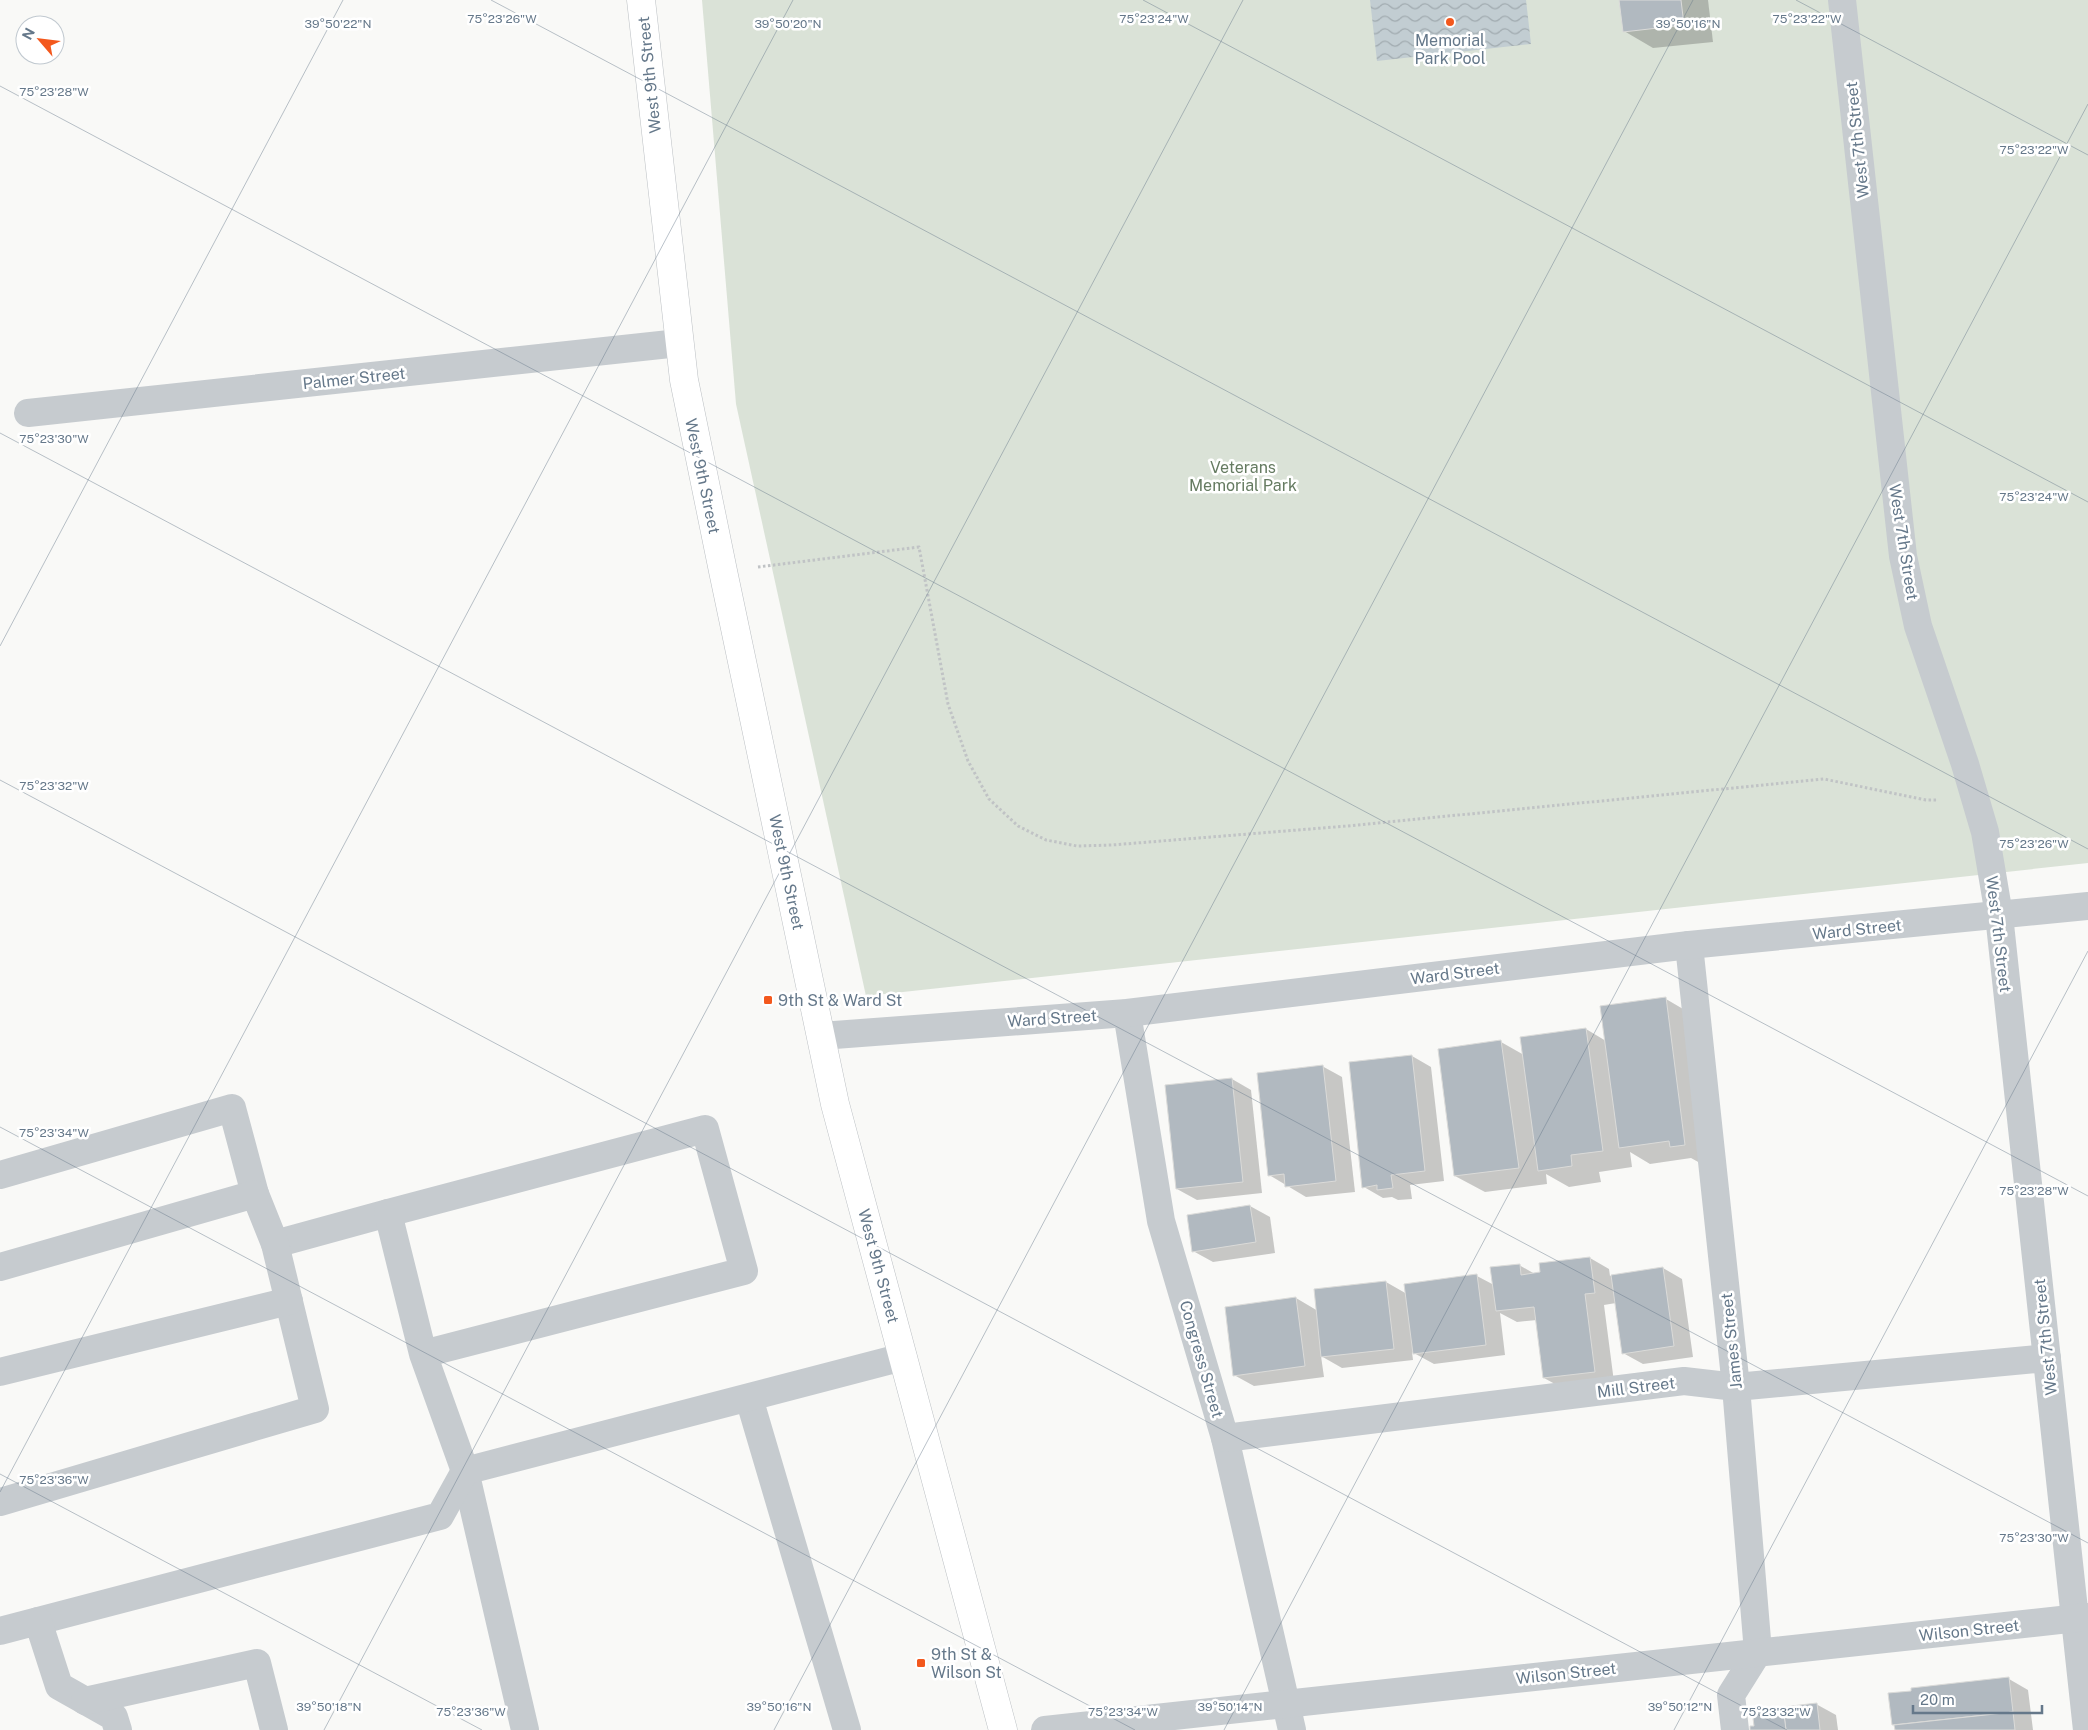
<svg xmlns="http://www.w3.org/2000/svg" width="2088" height="1730" font-family="'Public Sans',sans-serif">
  <style>
    .green { fill: #dae2d7 }
    .water { fill: url(#water-waves) }
    .shadow { fill: #0003 }
    .building { fill: #b1b9c0; stroke: #dbdbd9 }
    .lines { fill: none; stroke-linecap: round; stroke-linejoin: round }
    .major-casing { stroke: #bcc0c4; stroke-width: 29 }
    .path { stroke: #c0c3c5; stroke-width: 3; stroke-dasharray: 2.5 2.5; stroke-linecap: butt }
    .minor { stroke: #c6cbcf; stroke-width: 28 }
    .major { stroke: #fff; stroke-width: 28 }
    .ticks { fill: none; stroke: #65788a; stroke-width: 1; stroke-opacity: 0.45 }
    .poi-dot { fill: #f3581d; stroke: #fff; stroke-width: 2 }
    .labels { text-anchor: middle; stroke-width: 5; stroke-linejoin: round; paint-order: stroke }
    .poi-label { font-size: 16px; fill: #65788a; stroke: #fff; text-anchor: start }
    .street-label { font-size: 16px; fill: #65788a; stroke: #fff }
    .park-label { font-size: 16px; fill: #657b61; stroke: #fff }
    .ticks-label { font-size: 12px; text-anchor: middle; fill: #65788a; stroke: #fff; stroke-width: 5; stroke-linejoin: round; paint-order: stroke }
  </style>
  <defs>
    <pattern id="water-waves" width="16" height="10" patternUnits="userSpaceOnUse" patternTransform="scale(1.25)"><rect width="16" height="10" fill="#c2cdd2"/><path d="M0 5q4-4 8 0t8 0" fill="none" stroke="#a1abb0"/></pattern>
  </defs>
  <rect width="100%" height="100%" fill="#f9f9f7"/>
  <path class="green" d="M702 0H2088V863L866 996 736 404Z"/>
  <path class="water" d="M1370 0H1526L1531 44 1377 61Z"/>
  <g class="shadow">
    <path d="M1621 0H1708L1713 42 1653 48 1624 31Z"/>
    <path d="M1666 999 1695 1016 1700 1163 1691 1158 1650 1164 1630 1152 1632 1167 1599 1172 1601 1182 1569 1187 1546 1174 1547 1184 1485 1192 1455 1176 1501 1042 1524 1055 1586 1029 1606 1041Z"/>
    <path d="M1412 1056 1431 1067 1444 1181 1410 1185 1412 1199 1398 1200 1392 1197 1383 1198 1364 1187Z"/>
    <path d="M1322 1066 1342 1077 1355 1192 1306 1197 1269 1175Z"/>
    <path d="M1232 1079 1251 1090 1262 1193 1197 1200 1177 1189Z"/>
    <path d="M1250 1206 1270 1217 1275 1253 1213 1262 1193 1251Z"/>
    <path d="M1590 1258 1609 1269 1610 1276 1663 1268 1682 1279 1693 1357 1643 1364 1623 1353 1616 1303 1604 1305 1614 1382 1564 1389 1544 1378 1537 1320 1517 1322 1500 1313 1505 1355 1434 1364 1412 1352 1413 1360 1342 1368 1321 1356 1324 1377 1254 1386 1234 1375 1296 1298 1318 1311 1316 1290 1386 1282 1407 1294 1406 1285 1477 1276 1494 1285 1519 1265 1535 1274Z"/>
    <path d="M2009 1679 2028 1690 2033 1730H1895L1890 1694Z"/>
    <path d="M1816 1704 1836 1715 1838 1730H1752Z"/>
  </g>
  <g class="building">
    <path d="M1619 0H1681L1684 25 1623 32Z"/>
    <path d="M1666 997 1685 1145 1670 1147 1669 1141 1619 1148 1600 1006Z"/>
    <path d="M1586 1028 1603 1151 1571 1155 1572 1166 1538 1171 1520 1037Z"/>
    <path d="M1501 1040 1519 1168 1454 1176 1438 1049Z"/>
    <path d="M1412 1055 1425 1171 1391 1175 1393 1188 1377 1190V1185L1362 1188 1349 1062Z"/>
    <path d="M1323 1065 1336 1181 1285 1187 1284 1174 1268 1176 1257 1073Z"/>
    <path d="M1232 1078 1243 1182 1176 1189 1165 1085Z"/>
    <path d="M1250 1205 1256 1242 1192 1252 1187 1215Z"/>
    <path d="M1590 1257 1595 1293 1585 1294 1595 1372 1543 1378 1534 1307 1496 1311 1490 1267 1520 1264 1521 1275 1540 1272 1539 1263Z"/>
    <path d="M1663 1267 1674 1346 1622 1354 1611 1275Z"/>
    <path d="M1477 1274 1486 1345 1413 1354 1404 1284Z"/>
    <path d="M1386 1281 1394 1349 1321 1357 1314 1289Z"/>
    <path d="M1296 1297 1305 1366 1233 1376 1225 1307Z"/>
    <path d="M2009 1677 2013 1712 1892 1725 1888 1693 1911 1691V1688Z"/>
    <path d="M1817 1703 1820 1730H1786L1783 1707Z"/>
    <path d="M1783 1707 1786 1730H1750V1726H1754L1752 1710Z"/>
    <path d="M2013 1712 2015 1730H1895L1894 1725Z"/>
  </g>
  <g class="lines">
    <defs>
      <path id="major" d="M641 0 684 380 723 571 835 1104 1003 1730"/>
    </defs>
    <use href="#major" class="major-casing"/>
    <path class="path" d="M758 567 919 547 948 704 968 761 989 799 1018 826 1046 840 1077 846 1112 845 1347 826 1824 779 1926 800H1938"/>
    <g class="minor">
      <path d="M1842 0 1903 556 1918 626 1965 764 1985 832 1999 915 2087 1730"/>
      <path d="M28 413 679 343"/>
      <path d="M1689 945 1736 1387 1758 1652 1731 1695 1735 1730"/>
      <path d="M1127 1013 1161 1221 1225 1438 1292 1730"/>
      <path d="M821 1036 1127 1013 1689 945 2088 906"/>
      <path d="M0 1175 232 1108 255 1194"/>
      <path d="M275 1244 388 1213"/>
      <path d="M0 1267 255 1194 275 1244 315 1409 0 1502"/>
      <path d="M423 1354 744 1271 705 1129 388 1213 423 1354 465 1471 525 1730"/>
      <path d="M0 1372 289 1301"/>
      <path d="M749 1398 847 1730"/>
      <path d="M1225 1438 1684 1381 1736 1387 2047 1358"/>
      <path d="M38 1621 440 1516 465 1471 903 1357"/>
      <path d="M0 1631 38 1621 59 1686 114 1717 118 1730"/>
      <path d="M85 1701 257 1663 274 1730"/>
      <path d="M1045 1730 2088 1617"/>
    </g>
    <use href="#major" class="major"/>
  </g>
  <path class="ticks" d="M491 0 2088 849M1143 0 2088 502M1796 0 2088 155M0 86 2088 1196M0 433 2088 1543M0 646 343 0M0 780 1787 1730M0 1127 1135 1730M0 1474 482 1730M0 1492 793 0M324 1730 1243 0M774 1730 1693 0M1224 1730 2088 104M1674 1730 2088 951"/>
  <g class="poi-dot">
    <circle cx="1450" cy="22" r="5"/>
    <rect x="763" y="995" width="10" height="10" rx="2.5"/>
    <rect x="916" y="1658" width="10" height="10" rx="2.5"/>
  </g>
  <g class="labels">
    <g class="poi-label">
      <text x="1450" y="46" text-anchor="middle">Memorial<tspan x="1450" dy="18">Park Pool</tspan></text>
      <text x="778" y="1006">9th St &amp; Ward St</text>
      <text x="931" y="1660">9th St &amp;<tspan x="931" dy="18">Wilson St</tspan></text>
    </g>
    <g class="street-label">
      <text transform="translate(649 75) rotate(-96)" y="6">West 9th Street</text>
      <text transform="translate(1857 140) rotate(-96)" y="6">West 7th Street</text>
      <text transform="translate(354 378) rotate(-6)" y="6">Palmer Street</text>
      <text transform="translate(703 476) rotate(78)" y="6">West 9th Street</text>
      <text transform="translate(1904 542) rotate(81)" y="6">West 7th Street</text>
      <text transform="translate(787 872) rotate(78)" y="6">West 9th Street</text>
      <text transform="translate(1857 929) rotate(-6)" y="6">Ward Street</text>
      <text transform="translate(1999 934) rotate(83)" y="6">West 7th Street</text>
      <text transform="translate(1455 973) rotate(-7)" y="6">Ward Street</text>
      <text transform="translate(1052 1018) rotate(-4)" y="6">Ward Street</text>
      <text transform="translate(879 1266) rotate(75)" y="6">West 9th Street</text>
      <text transform="translate(2045 1337) rotate(-96)" y="6">West 7th Street</text>
      <text transform="translate(1731 1341) rotate(-96)" y="6">James Street</text>
      <text transform="translate(1202 1359) rotate(74)" y="6">Congress Street</text>
      <text transform="translate(1636 1387) rotate(-7)" y="6">Mill Street</text>
      <text transform="translate(1969 1630) rotate(-6)" y="6">Wilson Street</text>
      <text transform="translate(1566 1673) rotate(-6)" y="6">Wilson Street</text>
    </g>
    <g class="park-label">
      <text x="1243" y="473">Veterans<tspan x="1243" dy="18">Memorial Park</tspan></text>
    </g>
  </g>
  <g class="ticks-label">
    <text x="502" y="23">75°23'26"W</text>
    <text x="1154" y="23">75°23'24"W</text>
    <text x="1807" y="23">75°23'22"W</text>
    <text x="338" y="28">39°50'22"N</text>
    <text x="788" y="28">39°50'20"N</text>
    <text x="1688" y="28">39°50'16"N</text>
    <text x="54" y="96">75°23'28"W</text>
    <text x="2034" y="154">75°23'22"W</text>
    <text x="54" y="443">75°23'30"W</text>
    <text x="2034" y="501">75°23'24"W</text>
    <text x="54" y="790">75°23'32"W</text>
    <text x="2034" y="848">75°23'26"W</text>
    <text x="54" y="1137">75°23'34"W</text>
    <text x="2034" y="1195">75°23'28"W</text>
    <text x="54" y="1484">75°23'36"W</text>
    <text x="2034" y="1542">75°23'30"W</text>
    <text x="329" y="1711">39°50'18"N</text>
    <text x="779" y="1711">39°50'16"N</text>
    <text x="1230" y="1711">39°50'14"N</text>
    <text x="1680" y="1711">39°50'12"N</text>
    <text x="471" y="1716">75°23'36"W</text>
    <text x="1123" y="1716">75°23'34"W</text>
    <text x="1776" y="1716">75°23'32"W</text>
  </g>
  <g transform="translate(40 40) rotate(298)"><circle r="24" fill="#ffffff" stroke="#c1c9d0"/>
  <path d="M0-4L9 19L0 12L-9 19Z" fill="#f3581d"/>
  <text y="-8" font-size="14" font-weight="bold" text-anchor="middle" fill="#65788a">N</text>
  </g>
  <path d="M1913 1705v8h129v-8" fill="none" stroke="#65788a" stroke-width="2.5"/>
  <text x="1920" y="1705" font-size="15" fill="#65788a" stroke="#ffffff" stroke-width="4" paint-order="stroke">20 m</text>
</svg>
